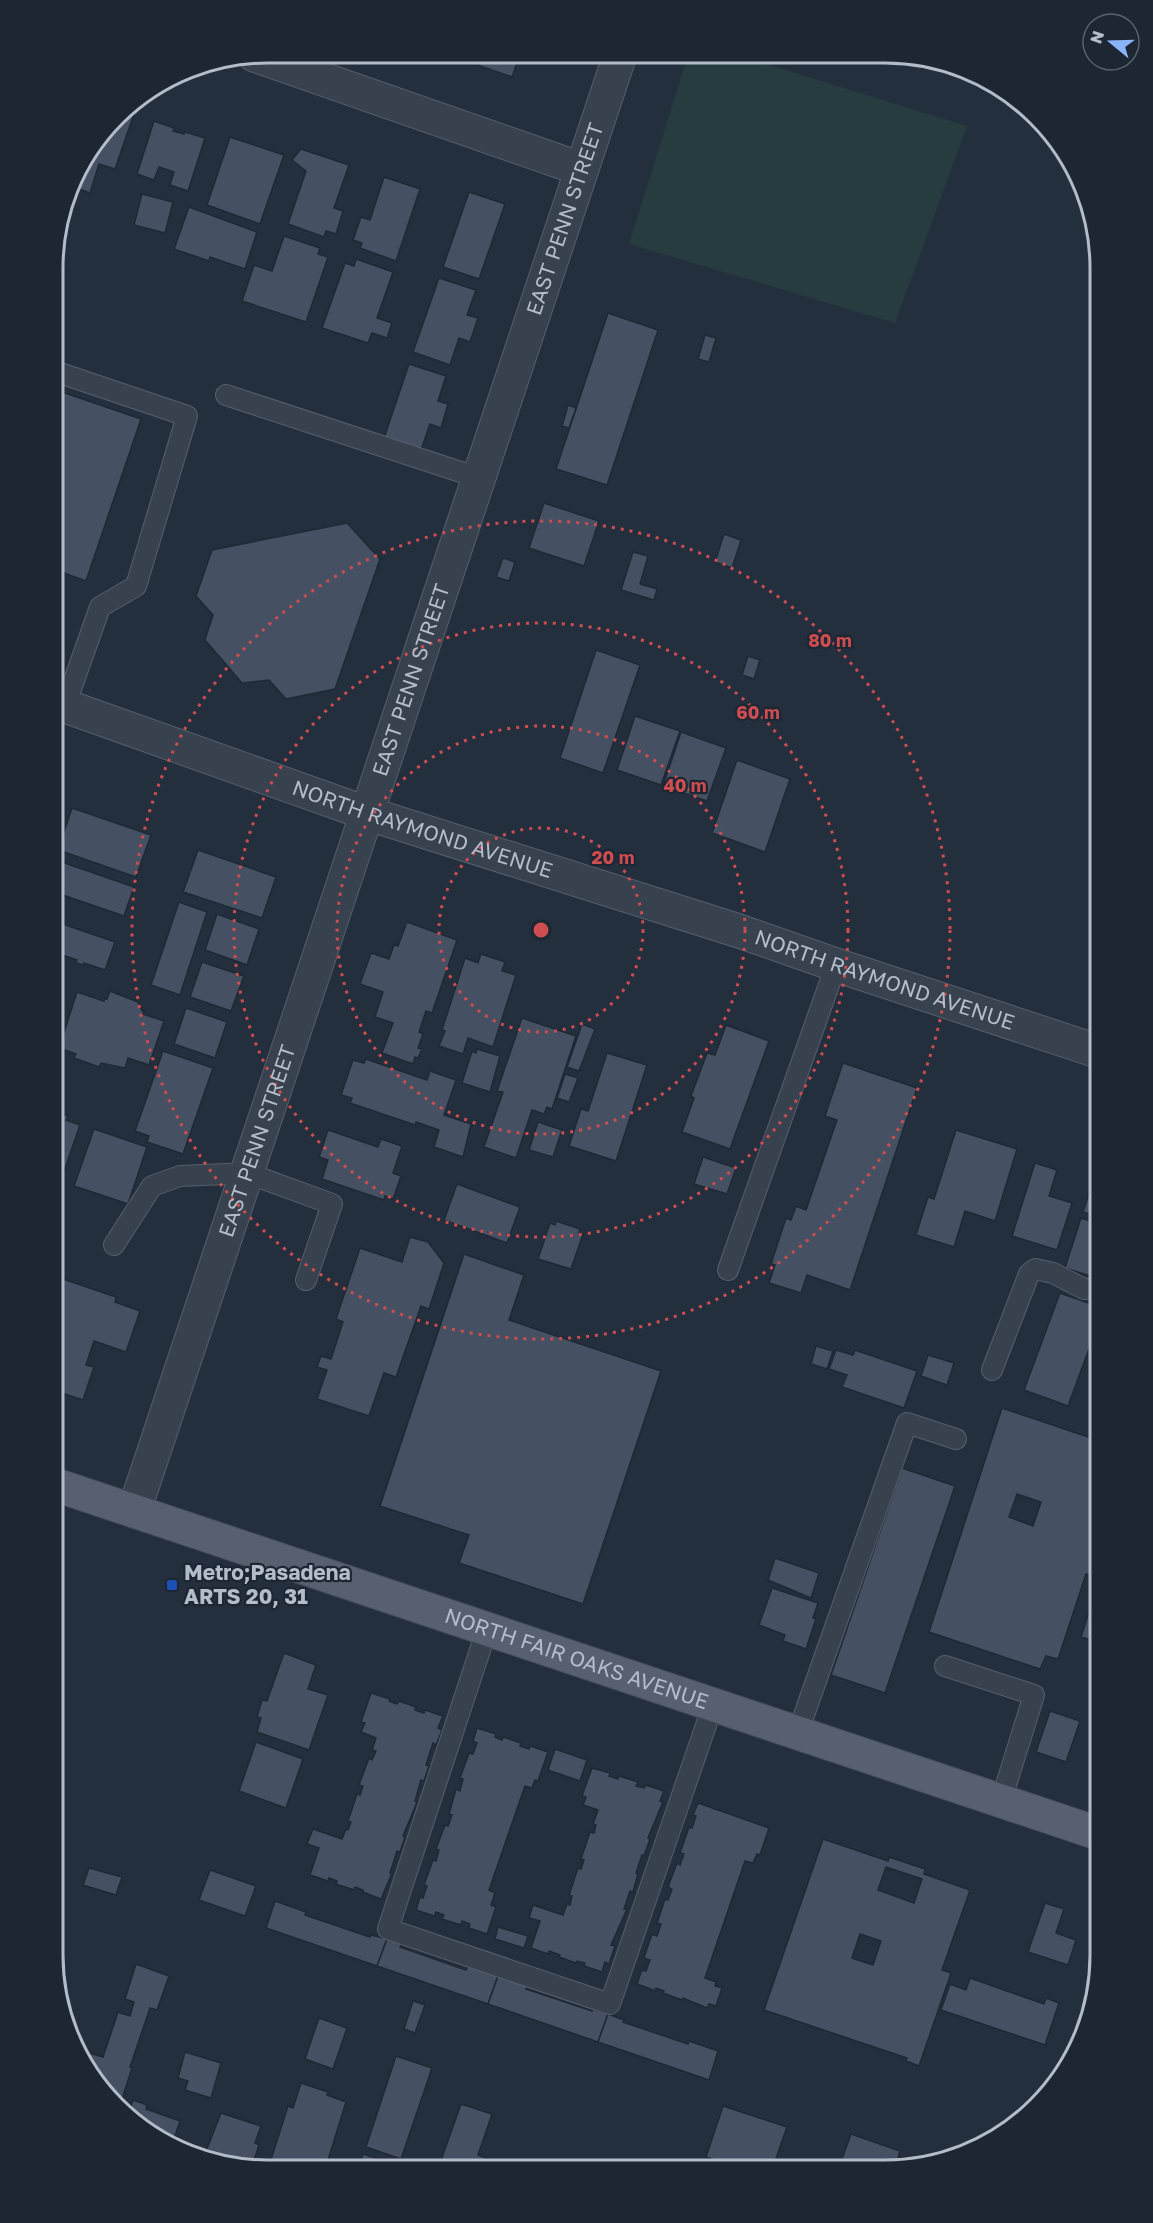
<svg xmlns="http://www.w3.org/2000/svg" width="1153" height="2223" font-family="'Golos Text',sans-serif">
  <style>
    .grass { fill: #263c3f }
    .building { fill: #455162; stroke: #1f2835; stroke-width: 1.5; fill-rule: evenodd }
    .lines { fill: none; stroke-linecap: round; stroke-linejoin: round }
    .service-casing { stroke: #565f6c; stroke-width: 22 }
    .minor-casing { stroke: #565f6c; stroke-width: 35 }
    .tertiary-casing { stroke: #565f6c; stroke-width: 35 }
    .primary-casing { stroke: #414a57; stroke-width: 35 }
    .service { stroke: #38414e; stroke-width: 20 }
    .minor { stroke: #38414e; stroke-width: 33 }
    .tertiary { stroke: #38414e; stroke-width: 33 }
    .primary { stroke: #56606e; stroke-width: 33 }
    .ring { fill: none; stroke: #ce4d50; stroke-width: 3; stroke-dasharray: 3 6 }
    .transit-dot { fill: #1a4fb4; stroke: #1d2633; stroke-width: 2 }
    .labels { text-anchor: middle; stroke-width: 4.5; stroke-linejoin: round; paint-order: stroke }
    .street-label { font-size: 21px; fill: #b4bcc9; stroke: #1d2633 }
    .poi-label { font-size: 21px; font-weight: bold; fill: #b4bcc9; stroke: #1d2633; text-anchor: start }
    .rim { fill: none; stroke: #b4bcc9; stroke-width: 3 }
    .centre { fill: #ce4d50; stroke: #1d2633; stroke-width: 3 }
    .ring-label { font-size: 18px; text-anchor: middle; font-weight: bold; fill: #ce4d50; stroke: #1d2633; stroke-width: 4.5; stroke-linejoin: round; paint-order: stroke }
  </style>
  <rect width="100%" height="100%" fill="#242f3e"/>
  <path class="grass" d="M688 55H737L967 126 895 323 629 244Z"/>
  <g class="building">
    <path d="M446 54H520L512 77Z"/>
    <path d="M123 110 134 114 115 169 99 164 90 193 71 186 75 173Z"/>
    <path d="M154 121 174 128 173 131 184 134 185 132 205 138 188 191 170 185 174 172 159 167 154 180 137 174Z"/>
    <path d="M230 137 284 155 260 224 207 205Z"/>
    <path d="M301 149 349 165 334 208 343 211 336 234 326 231 324 237 288 224 306 171 292 160Z"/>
    <path d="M384 177 420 189 396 261 360 248 362 243 353 240 361 217 370 220Z"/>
    <path d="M469 192 505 204 479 279 443 267Z"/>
    <path d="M142 194 173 202 165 233 134 225Z"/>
    <path d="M189 207 257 232 245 269 210 257 209 261 174 249Z"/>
    <path d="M284 236 320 248 318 254 328 257 306 322 242 301 254 265 272 271Z"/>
    <path d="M356 259 393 272 377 318 392 323 387 338 372 333 368 343 322 328 345 263 354 266Z"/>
    <path d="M439 278 476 290 467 315 478 318 470 342 459 338 450 365 413 352Z"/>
    <path d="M608 313 658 330 607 485 556 469Z"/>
    <path d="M705 335 716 338 709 362 698 359Z"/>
    <path d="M409 364 446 376 438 401 448 404 441 428 430 424 421 450 384 438Z"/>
    <path d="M62 392 141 419 86 581 58 571 54 581V415Z"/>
    <path d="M568 405 576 408 569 428 562 426Z"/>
    <path d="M544 503 599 521 584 566 529 548Z"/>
    <path d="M347 523 380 559 335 689 286 699 269 680 242 683 205 640 213 615 196 596 212 550Z"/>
    <path d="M724 534 741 540 732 568 715 562Z"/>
    <path d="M633 552 648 556 640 584 657 589 654 600 621 590Z"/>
    <path d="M503 558 515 562 509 581 496 577Z"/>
    <path d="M596 650 640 665 603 773 560 758Z"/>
    <path d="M748 656 760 660 754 679 742 675Z"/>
    <path d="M635 716 680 731 661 785 617 770Z"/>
    <path d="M681 732 726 748 707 801 663 786Z"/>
    <path d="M737 760 790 779 765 852 712 833Z"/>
    <path d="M72 808 151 835 136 877 58 850Z"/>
    <path d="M198 850 276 877 262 918 183 892Z"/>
    <path d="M56 860 134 887 124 916 54 892V866Z"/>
    <path d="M179 902 207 912 180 995 151 985Z"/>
    <path d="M217 914 259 929 247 965 205 950Z"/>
    <path d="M54 921 115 942 105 970 84 963 83 965 76 963 77 960 54 952Z"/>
    <path d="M407 922 457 940 432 1013 426 1011 419 1032 423 1034 418 1048 422 1049 418 1058 415 1057 413 1064 382 1053 393 1023 375 1017 383 992 360 984 371 953 389 959 394 945 398 946Z"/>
    <path d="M481 954 505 962 502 971 516 975 493 1047 468 1038 463 1054 439 1046 445 1031 442 1030 465 958 478 963Z"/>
    <path d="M202 962 244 976 231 1011 190 997Z"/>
    <path d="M54 964 64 967 54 997Z"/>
    <path d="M110 991 138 1002 142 1011 144 1012 143 1014 164 1021 149 1065 128 1058 125 1068 101 1063 99 1067 74 1058 76 1054 59 1048 77 992 104 1001 105 998 107 999Z"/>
    <path d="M186 1008 227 1022 215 1058 174 1044Z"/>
    <path d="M522 1018 576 1036 552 1109 547 1107 544 1114 532 1110 516 1158 484 1147 503 1092 497 1091Z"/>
    <path d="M582 1024 595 1029 579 1071 567 1067Z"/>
    <path d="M726 1025 769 1041 730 1149 682 1132 694 1098 691 1096 707 1053 715 1055Z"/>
    <path d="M477 1049 500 1056 490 1092 462 1083 472 1051 476 1053Z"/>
    <path d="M163 1051 213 1068 183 1154 147 1142 149 1136 135 1131Z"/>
    <path d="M607 1053 647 1065 616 1161 569 1146 581 1109 588 1111Z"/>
    <path d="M366 1059 427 1080 430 1071 456 1080 444 1115 471 1124 463 1157 434 1147 439 1130 416 1122 415 1125 350 1103 352 1098 341 1095 353 1060 364 1063Z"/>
    <path d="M843 1063 917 1088 850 1290 807 1275 801 1293 769 1283 775 1265 771 1264 786 1218 791 1220 796 1206 806 1210 837 1120 825 1116Z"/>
    <path d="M565 1074 578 1078 569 1102 557 1098Z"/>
    <path d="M53 1091 61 1093 56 1108 53 1107Z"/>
    <path d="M57 1112 68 1116 66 1120 80 1125 57 1192 53 1190V1116Z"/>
    <path d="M538 1122 562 1130 553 1157 529 1150Z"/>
    <path d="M94 1129 147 1147 128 1204 74 1186Z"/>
    <path d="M328 1130 378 1147 381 1139 402 1146 393 1173 401 1176 393 1199 385 1196 384 1200 322 1179 328 1160 319 1157Z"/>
    <path d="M956 1130 1017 1149 995 1221 965 1211 954 1247 916 1235 928 1197 934 1199Z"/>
    <path d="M703 1157 736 1168 727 1194 694 1184Z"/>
    <path d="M1100 1160V1218L1083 1212Z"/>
    <path d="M1035 1163 1057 1170 1049 1196 1072 1203 1057 1250 1012 1236Z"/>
    <path d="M457 1184 520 1207 507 1243 444 1220Z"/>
    <path d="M1081 1218 1100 1224V1279L1065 1268Z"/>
    <path d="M556 1221 580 1229 579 1233 583 1234 571 1269 538 1259 550 1223 555 1225Z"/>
    <path d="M410 1237 428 1242 444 1263 429 1309 421 1306 396 1377 384 1373 369 1416 317 1399 327 1370 317 1367 321 1356 331 1359 343 1322 336 1319 360 1248 402 1262Z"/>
    <path d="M464 1254 524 1275 509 1320 661 1371 583 1604 459 1563 469 1535 380 1506Z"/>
    <path d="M57 1277 116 1297 115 1302 140 1311 126 1352 94 1341 86 1365 94 1367 83 1400 53 1390V1289Z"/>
    <path d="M1060 1293 1100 1307V1319L1068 1406 1024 1390Z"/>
    <path d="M816 1346 833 1351 827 1369 811 1364Z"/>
    <path d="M836 1350 853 1355 855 1350 917 1371 904 1408 842 1387 847 1375 829 1369Z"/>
    <path d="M928 1355 954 1363 947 1385 921 1376Z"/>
    <path d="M1002 1408 1100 1441V1547L1091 1575 1086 1574 1058 1659 1046 1656 1040 1669 929 1632ZM1017 1494 1041 1502 1033 1526 1009 1517Z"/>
    <path d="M902 1468 955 1486 885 1693 831 1675Z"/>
    <path d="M775 1558 819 1573 811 1598 768 1580Z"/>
    <path d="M1100 1558V1589L1091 1586Z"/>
    <path d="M772 1588 818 1603 813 1618 816 1619 806 1649 783 1641 785 1635 759 1625Z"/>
    <path d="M1089 1612 1100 1615V1643L1081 1637Z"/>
    <path d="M284 1653 316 1665 308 1689 328 1695 309 1750 257 1732 261 1718 257 1717 262 1700 267 1701Z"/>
    <path d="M371 1693 390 1699 389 1701 397 1704 399 1701 416 1707 415 1710 424 1713 425 1710 443 1716 438 1728 442 1730 436 1745 433 1743 426 1765 429 1766 424 1781 421 1780 415 1801 417 1802 403 1836 405 1837 400 1852 397 1851 390 1873H392L381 1899 363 1892V1890L355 1887 354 1890 336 1884 337 1881 329 1878 328 1881 310 1875 319 1848 307 1844 313 1829 342 1839 346 1829 348 1830 351 1822 348 1821 357 1794 360 1795 363 1786 359 1785 369 1758 372 1760 376 1751 372 1750 376 1738 361 1732 365 1723 361 1722Z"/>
    <path d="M1050 1711 1080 1721 1066 1762 1036 1752Z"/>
    <path d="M477 1728 496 1734 495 1737 502 1740 503 1737 521 1743 520 1746 529 1749 530 1746 548 1752 538 1781 535 1780 532 1788 525 1786 489 1890 495 1893 491 1905 496 1907 487 1934 469 1928 470 1924 462 1921 461 1925 442 1919 444 1915 436 1912 434 1916 416 1910 420 1897 423 1898 427 1886 424 1885 433 1860 436 1861 439 1850 436 1849 445 1825 448 1826 452 1815 449 1814 456 1789 460 1791 463 1779 460 1778 469 1753 473 1754 477 1743 473 1741Z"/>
    <path d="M256 1742 303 1759 286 1808 239 1791Z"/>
    <path d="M555 1749 587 1760 580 1781 548 1770Z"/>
    <path d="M592 1768 610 1773 609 1776 618 1779 619 1776 638 1782 636 1786 644 1788 646 1785 664 1791 660 1801 663 1802 648 1838 650 1839 644 1856 642 1855 636 1873 638 1874 633 1892 630 1891 624 1909H627L611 1945 615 1946 609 1964 605 1962 602 1972 584 1966 585 1963 577 1961 576 1963 559 1957 560 1955 549 1951 548 1954 531 1948 540 1921 529 1918 533 1905 563 1915 567 1904 570 1905 572 1896 569 1895 578 1868 581 1869 584 1860 581 1859 590 1832 594 1833 596 1825 593 1824 598 1810 583 1805 586 1797 582 1796Z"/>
    <path d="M698 1803 769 1828 760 1855 757 1854 753 1863 745 1861 705 1978 716 1982 715 1986 722 1988 716 2006 709 2004 707 2008 683 1998 682 2000 663 1993 664 1991 656 1988V1991L637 1984 642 1970 646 1971 650 1960 644 1958 652 1934 657 1936 661 1924 657 1923 665 1899 668 1900 672 1889 668 1887 677 1863 680 1865 684 1854 680 1853 689 1827 692 1828 696 1816 693 1815Z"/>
    <path d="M823 1839 888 1861 889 1857 925 1869 924 1874 970 1890 942 1970 951 1973 919 2066 906 2061 907 2058 764 2010ZM886 1867 922 1879 914 1903 878 1890ZM860 1934 881 1941 873 1965 852 1958Z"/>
    <path d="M89 1868 122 1877 116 1895 83 1885Z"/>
    <path d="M210 1870 256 1886 245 1916 199 1900Z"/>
    <path d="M275 1901 306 1912 305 1915 370 1937 371 1935 387 1939 377 1966 266 1928Z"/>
    <path d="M1045 1903 1064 1909 1056 1933 1076 1940 1068 1965 1028 1952Z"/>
    <path d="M498 1927 528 1936 524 1948 495 1939Z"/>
    <path d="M387 1939 401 1944 400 1947 466 1970 468 1966 498 1976 488 2004 377 1966Z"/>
    <path d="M136 1964 169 1976 157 2010 150 2008 130 2067 132 2068 121 2102 117 2100 116 2102 82 2051 103 2057 118 2012 130 2016 134 2002 125 1999Z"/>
    <path d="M498 1976 527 1986 526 1989 592 2011V2009L608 2014 598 2042 488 2004Z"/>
    <path d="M970 1978 1044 2004 1046 1998 1059 2003 1045 2045 941 2010 950 1984 966 1990Z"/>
    <path d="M413 2001 425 2005 415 2033 404 2029Z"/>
    <path d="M608 2014 624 2020 623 2022 688 2044 689 2041 718 2051 709 2080 598 2042Z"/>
    <path d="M319 2018 347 2028 333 2069 305 2059Z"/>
    <path d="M185 2052 221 2063 211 2098 185 2090 188 2081 178 2078Z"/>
    <path d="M396 2056 432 2068 401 2159 366 2147Z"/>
    <path d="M301 2083 328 2092 327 2095 346 2102 328 2160 335 2162 332 2169H268L288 2106 293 2108Z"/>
    <path d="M133 2100 147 2105 146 2109 180 2121 172 2145 130 2119 132 2112 129 2111Z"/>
    <path d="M461 2104 492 2114 478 2155 515 2169H438Z"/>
    <path d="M723 2106 787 2127 772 2170H732L734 2167 706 2157Z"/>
    <path d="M221 2113 261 2126 255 2143 259 2145 251 2169H240L203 2159Z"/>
    <path d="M851 2134 900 2151 896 2165 904 2167 885 2170H838Z"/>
    <path d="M363 2154 408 2169H358Z"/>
  </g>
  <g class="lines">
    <defs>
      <g id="service">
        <path d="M54 371 187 416 136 586 100 607 65 706"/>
        <path d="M226 395 479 478"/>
        <path d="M114 1245 152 1186 180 1176 247 1173 332 1204 306 1280"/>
        <path d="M728 1270 836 965"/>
        <path d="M992 1370 1029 1274 1035 1269 1053 1273 1084 1289 1100 1288"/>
        <path d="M487 1629 388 1929 610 2004 713 1705"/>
        <path d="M945 1666 1034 1695 1001 1801"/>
        <path d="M798 1732 907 1423 956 1439"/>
      </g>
      <g id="minor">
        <path d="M254 55 581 169"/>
        <path id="s1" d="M134 1511 620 55"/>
      </g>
      <g id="tertiary">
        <path id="s2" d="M54 702 366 813 739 931 836 965 1100 1052"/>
      </g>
      <g id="primary">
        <path id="s3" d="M53 1484 1100 1834"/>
      </g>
    </defs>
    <use href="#service" class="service-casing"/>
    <use href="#minor" class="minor-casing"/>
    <use href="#tertiary" class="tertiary-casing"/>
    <use href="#primary" class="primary-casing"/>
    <use href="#service" class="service"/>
    <use href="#minor" class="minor"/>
    <use href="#tertiary" class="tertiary"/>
    <use href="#primary" class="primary"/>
  </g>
  <g class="ring">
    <circle cx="541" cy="930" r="102"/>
    <circle cx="541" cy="930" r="204"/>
    <circle cx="541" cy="930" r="307"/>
    <circle cx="541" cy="930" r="409"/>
  </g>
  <rect class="transit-dot" x="166" y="1579" width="12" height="12" rx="3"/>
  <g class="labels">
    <g class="street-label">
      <text dy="7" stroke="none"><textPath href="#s1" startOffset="1362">EAST PENN STREET</textPath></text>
      <text dy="7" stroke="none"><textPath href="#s1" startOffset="876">EAST PENN STREET</textPath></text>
      <text dy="7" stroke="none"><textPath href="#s2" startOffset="390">NORTH RAYMOND AVENUE</textPath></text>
      <text dy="7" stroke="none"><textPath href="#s2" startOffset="876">NORTH RAYMOND AVENUE</textPath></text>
      <text dy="7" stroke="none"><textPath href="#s1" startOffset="390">EAST PENN STREET</textPath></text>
      <text dy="7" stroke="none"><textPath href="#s3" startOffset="552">NORTH FAIR OAKS AVENUE</textPath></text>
    </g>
    <g class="poi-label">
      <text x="184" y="1580">Metro;Pasadena<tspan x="184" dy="24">ARTS 20, 31</tspan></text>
    </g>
  </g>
  <path d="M0 0H1153V2223H0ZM268 63H885A205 205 0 0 1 1090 268V1955A205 205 0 0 1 885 2160H268A205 205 0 0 1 63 1955V268A205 205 0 0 1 268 63Z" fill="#1d2633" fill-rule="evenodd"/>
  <path class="rim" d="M268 63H885A205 205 0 0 1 1090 268V1955A205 205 0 0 1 885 2160H268A205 205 0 0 1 63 1955V268A205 205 0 0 1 268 63Z"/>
  <circle cx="541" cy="930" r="9" class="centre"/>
  <g class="ring-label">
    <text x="830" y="647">80 m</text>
    <text x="758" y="719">60 m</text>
    <text x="685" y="792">40 m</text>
    <text x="613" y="864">20 m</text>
  </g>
  <g transform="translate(1111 42) rotate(289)"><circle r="28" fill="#1d2633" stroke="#59626f" stroke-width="1.5"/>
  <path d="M0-4.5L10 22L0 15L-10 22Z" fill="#8ab4f8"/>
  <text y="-9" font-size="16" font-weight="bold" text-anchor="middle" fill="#b4bcc9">N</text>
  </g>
</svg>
